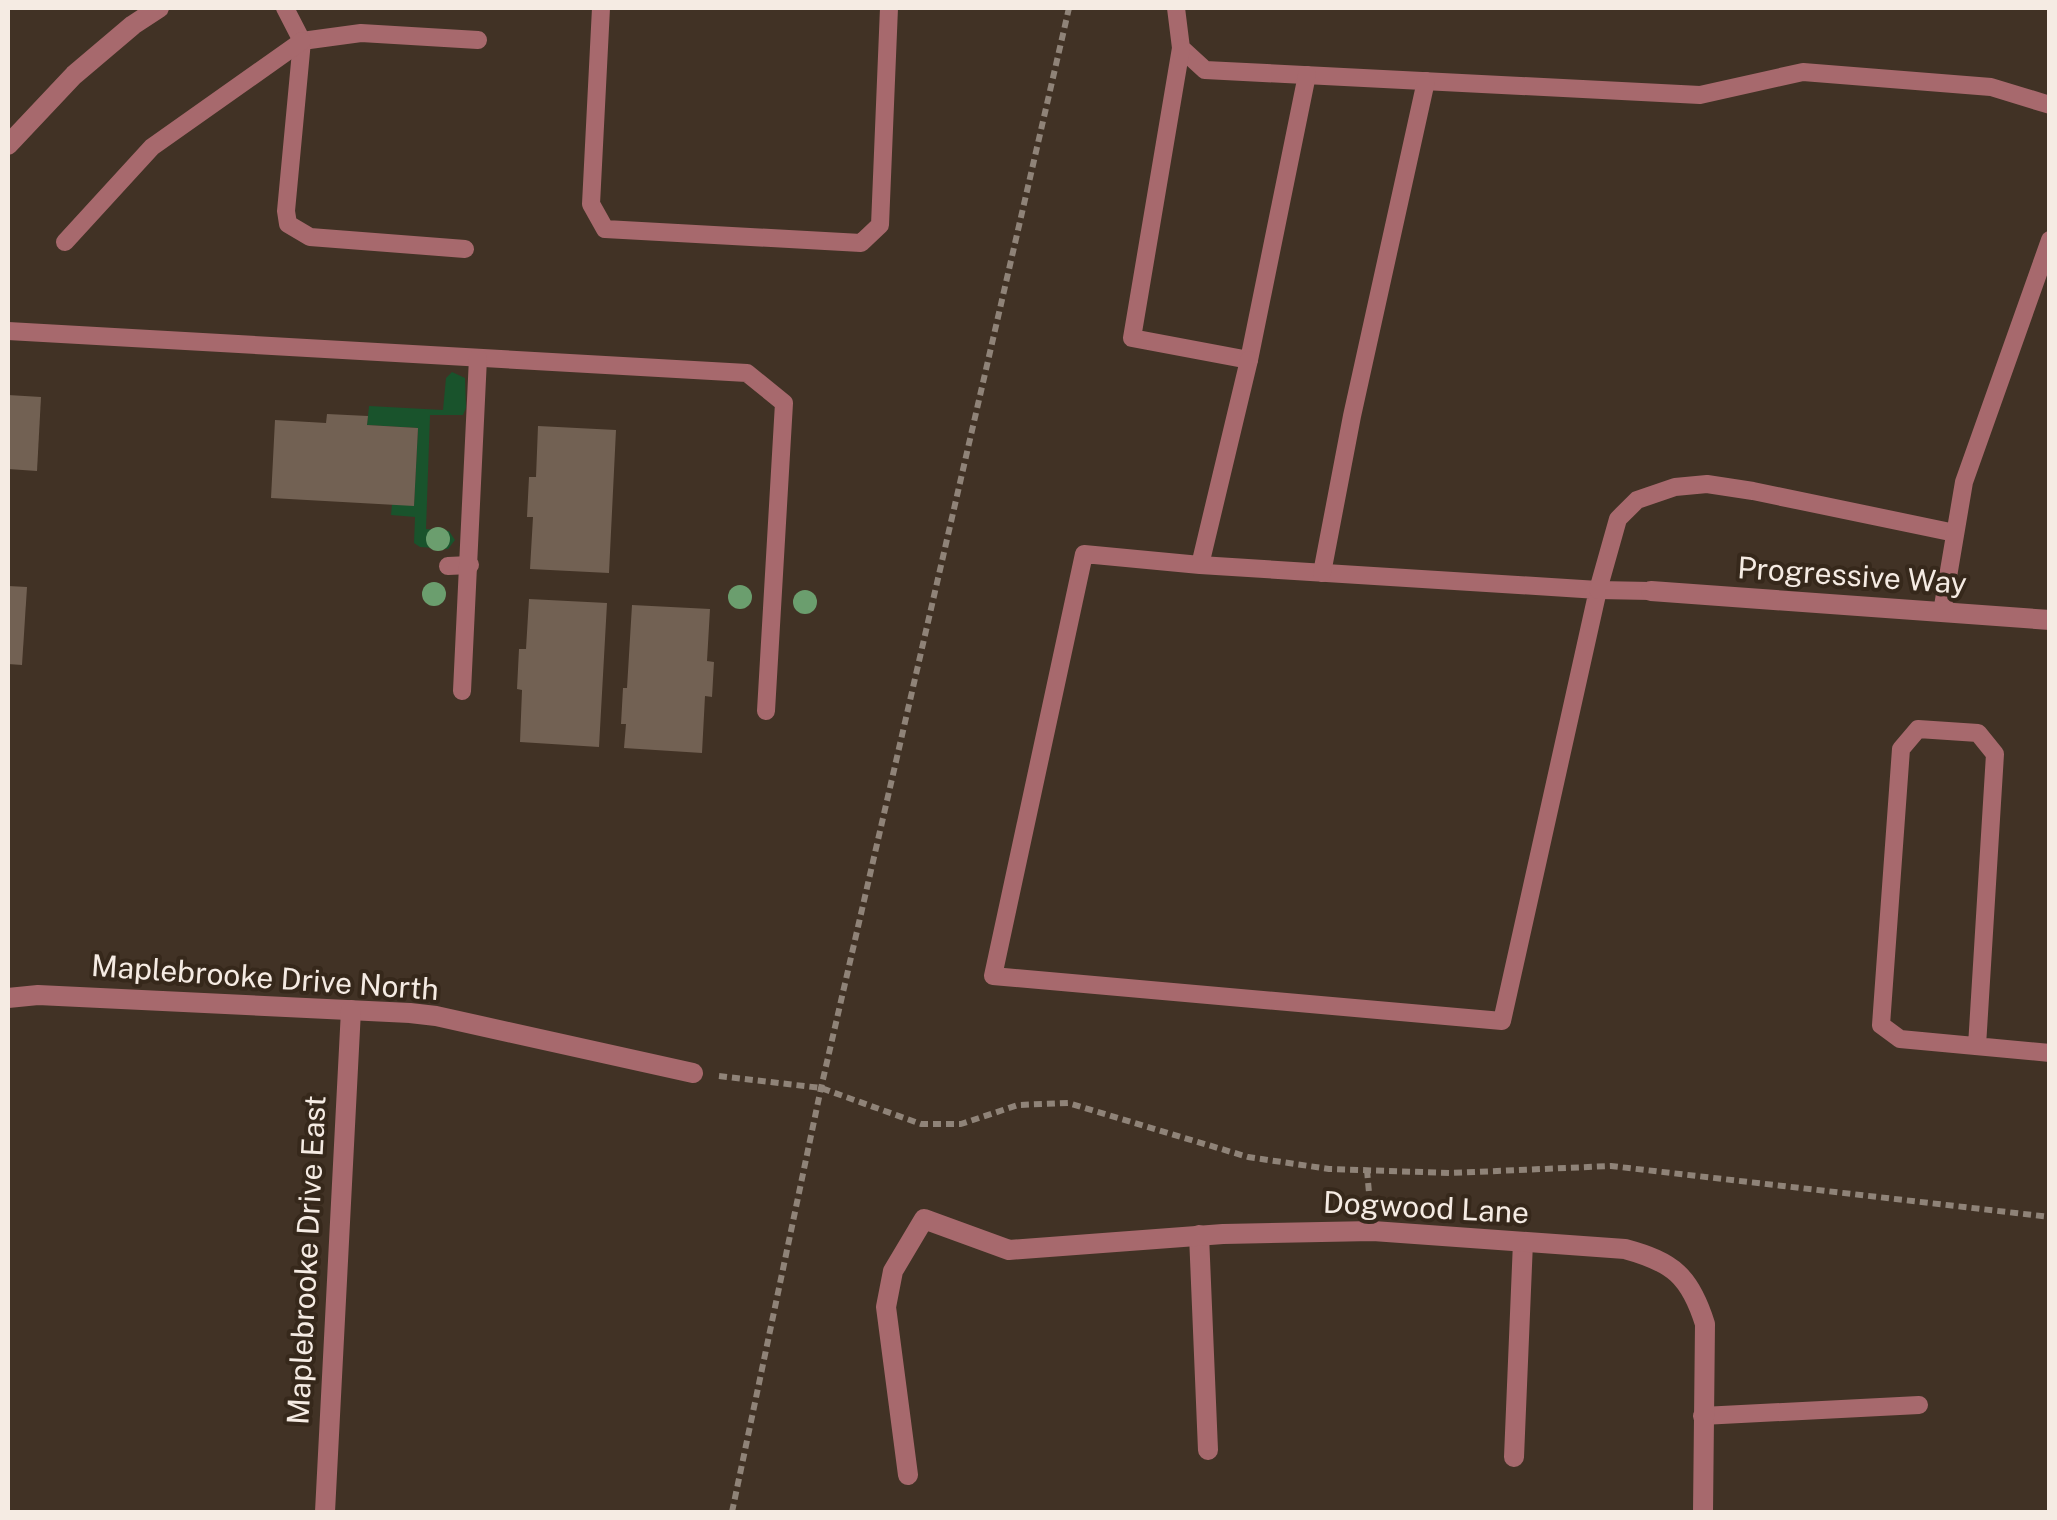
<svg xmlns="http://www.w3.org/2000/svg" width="2057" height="1520" font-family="'Public Sans',sans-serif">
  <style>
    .green { fill: #19532c }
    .building { fill: #726153 }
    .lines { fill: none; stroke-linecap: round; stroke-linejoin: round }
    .path { stroke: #8f8378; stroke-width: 6; stroke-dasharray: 8 5; stroke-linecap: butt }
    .service { stroke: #a7696d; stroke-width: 18 }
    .minor { stroke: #a7696d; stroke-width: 20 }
    .tree { fill: #6b9e6e }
    .labels { text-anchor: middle; stroke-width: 8; stroke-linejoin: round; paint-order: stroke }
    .street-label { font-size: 30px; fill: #f5ebe3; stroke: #36281b }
  </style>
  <rect width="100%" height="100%" fill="#413225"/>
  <path class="green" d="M452 372 465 378 466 408 463 415H430L426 529 449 531 455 540 448 549 420 547 414 543 415 517 391 515 392 504 414 505 418 428 367 425 369 406 443 410 446 378Z"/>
  <g class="building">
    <path d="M8 395 41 397 37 471 8 469Z"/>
    <path d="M327 414 368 416 367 425 418 428 414 506 271 498 275 420 326 423Z"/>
    <path d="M538 426 616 430 609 573 530 569 533 517H527L529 477H536Z"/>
    <path d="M8 586 27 587 22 665 8 664Z"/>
    <path d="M529 599 607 603 599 747 520 742 522 690 517 689 519 649H526Z"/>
    <path d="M632 605 710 609 707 661 714 662 712 697 705 696 702 753 624 748 626 724H621L623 688H627Z"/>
  </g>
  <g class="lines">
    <g class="path">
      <path d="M719 1076 821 1088 921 1124H961L1018 1105 1068 1103 1248 1157 1329 1169 1451 1173 1611 1166 2050 1217"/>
      <path d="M1367 1170 1370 1204"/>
      <path d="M732 1512 821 1088 1069 8"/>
    </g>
    <g class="service">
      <path d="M285 8 302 41 361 33 478 40"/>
      <path d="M601 8 591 204 605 229 861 243 880 225 889 8"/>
      <path d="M1176 8 1181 48 1205 70 1700 95 1803 72 1991 87 2050 105"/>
      <path d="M302 41 286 211 288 224 310 237 465 249"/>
      <path d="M1181 48 1132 338 1249 360 1307 75"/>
      <path d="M65 242 152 147 302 41"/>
      <path d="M8 331 747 373 784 403 766 711"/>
      <path d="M1200 565 1598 590 1502 1021 993 976 1084 554 1200 565 1249 360"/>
      <path d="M448 566 470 565"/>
      <path d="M1322 573 1352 416 1426 81"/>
      <path d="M1651 591 1598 590 1618 519 1637 500 1675 487 1707 484 1753 491 1955 533"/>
      <path d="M1942 612 1964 482 2050 240"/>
      <path d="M462 691 478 358"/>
      <path d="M1977 1046 1995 754 1978 733 1918 729 1901 749 1881 1025 1900 1039 2050 1053"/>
      <path d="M1702 1416 1919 1405"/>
    </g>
    <g class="minor">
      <path d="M8 145 74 75 133 25 159 8"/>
      <path d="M1651 591 2050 620"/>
      <path d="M8 998 38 995 410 1013 436 1016 693 1073"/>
      <path d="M1199 1235 1208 1450"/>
      <path d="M1514 1457 1523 1242"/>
      <path d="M908 1475 886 1307 893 1271 924 1219 1009 1250 1223 1234 1373 1231 1625 1249C1673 1262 1690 1276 1705 1324L1703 1512"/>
      <path d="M325 1512 351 1010"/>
    </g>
  </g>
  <g class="tree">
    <circle cx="438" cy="539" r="12"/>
    <circle cx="434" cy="594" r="12"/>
    <circle cx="740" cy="597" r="12"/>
    <circle cx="805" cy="602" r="12"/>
  </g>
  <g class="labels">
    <g class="street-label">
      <text transform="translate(1852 576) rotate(4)" y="10">Progressive Way</text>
      <text transform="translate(265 978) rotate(4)" y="10">Maplebrooke Drive North</text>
      <text transform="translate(1426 1208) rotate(3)" y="10">Dogwood Lane</text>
      <text transform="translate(307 1260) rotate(-87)" y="10">Maplebrooke Drive East</text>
    </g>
  </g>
  <rect width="2057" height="1520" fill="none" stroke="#f5ebe3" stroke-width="20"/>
</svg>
